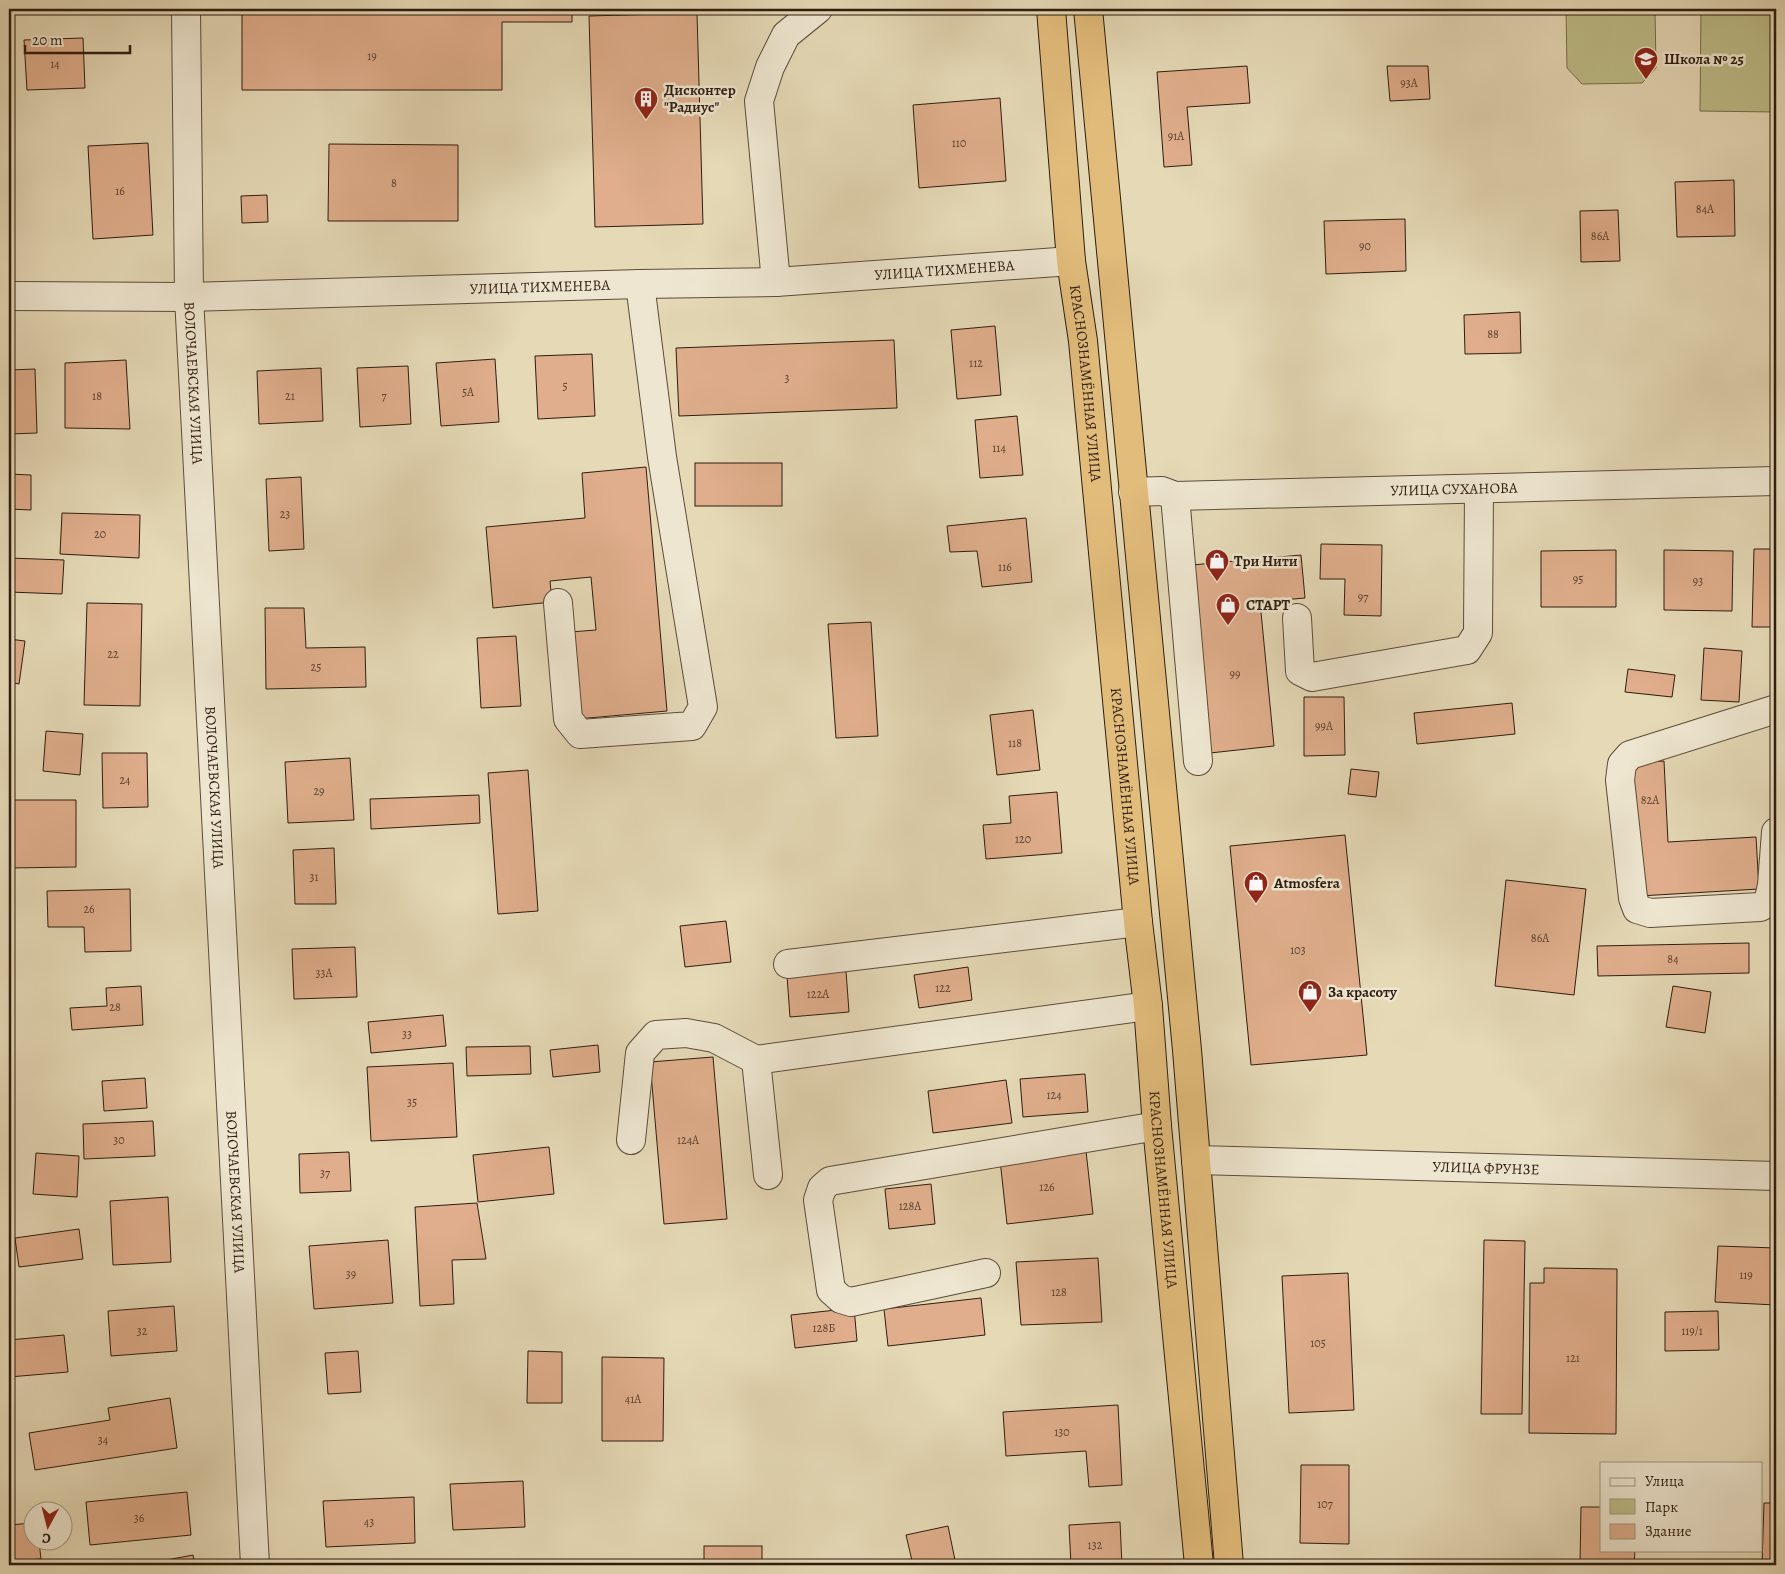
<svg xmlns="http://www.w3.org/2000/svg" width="1785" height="1574" font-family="Alegreya,serif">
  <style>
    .green { fill: #bdbc88; stroke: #766c4c }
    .building { fill: #e0ae8c; stroke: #2e1d10 }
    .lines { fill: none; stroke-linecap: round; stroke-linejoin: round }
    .minor-casing { stroke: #5c4c3a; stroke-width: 30 }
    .highway-casing { stroke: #2e1d10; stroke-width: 30 }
    .minor { stroke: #eee6d0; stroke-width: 28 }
    .highway { stroke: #e2bc7b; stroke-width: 28 }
    .labels { text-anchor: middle; stroke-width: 5; stroke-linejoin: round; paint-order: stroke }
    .number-label { font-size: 12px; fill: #5a412f }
    .poi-label { font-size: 15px; font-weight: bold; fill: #2e1d10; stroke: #eee6d0; text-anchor: start }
    .street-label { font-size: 15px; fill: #2e1d10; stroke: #eee6d0 }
  </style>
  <rect width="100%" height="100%" fill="#e5d9b6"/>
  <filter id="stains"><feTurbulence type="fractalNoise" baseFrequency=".004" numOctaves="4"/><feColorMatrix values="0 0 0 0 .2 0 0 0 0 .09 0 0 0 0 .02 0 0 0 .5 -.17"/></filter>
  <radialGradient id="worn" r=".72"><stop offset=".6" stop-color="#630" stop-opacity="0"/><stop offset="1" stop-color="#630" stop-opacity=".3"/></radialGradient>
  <g class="green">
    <path d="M1566 9H1655L1656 68 1642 83 1582 84 1567 68Z"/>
    <path d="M1701 9 1776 10V112L1700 111Z"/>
    <rect x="1774" y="173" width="2" height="150"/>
  </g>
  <g class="building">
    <path d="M242 9H572V22H502V90H242Z"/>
    <path d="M697 13 703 224 595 227 589 16Z"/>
    <path d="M83 38 85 88 27 90 24 40Z"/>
    <path d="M1247 66 1250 103 1187 107 1192 165 1164 167 1157 72Z"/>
    <path d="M1387 66H1428L1430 99 1390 101Z"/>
    <path d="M1000 98 1006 181 919 188 913 105Z"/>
    <path d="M148 143 153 235 93 239 88 146Z"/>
    <path d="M329 144 458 145V221H328Z"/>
    <path d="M1734 180 1735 236 1677 237 1675 182Z"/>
    <path d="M267 195 268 222 242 223 241 196Z"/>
    <path d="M1618 210 1620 261 1581 262 1580 211Z"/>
    <path d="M1405 219 1406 271 1326 274 1324 221Z"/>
    <path d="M1520 312 1521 353 1465 354 1464 315Z"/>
    <path d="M995 326 1001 395 957 399 951 330Z"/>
    <path d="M894 340 897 408 679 416 676 348Z"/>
    <path d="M592 354 595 416 538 419 535 356Z"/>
    <path d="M495 359 499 422 441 426 436 363Z"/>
    <path d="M126 360 130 429 65 428V363Z"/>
    <path d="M408 366 411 424 360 427 357 368Z"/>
    <path d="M321 368 323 421 259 424 257 371Z"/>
    <path d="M35 369 37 433 9 434V370Z"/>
    <path d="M1017 416 1023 475 980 478 975 420Z"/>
    <rect x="695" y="463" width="87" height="43"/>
    <path d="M646 467 667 711 577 719 570 632 596 630 591 577 550 581 552 602 493 608 486 527 585 518 582 473Z"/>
    <path d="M9 474 31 475V510L9 509Z"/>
    <path d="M301 477 304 549 269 551 266 479Z"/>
    <path d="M62 513 140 515 139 558 60 554Z"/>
    <path d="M1026 518 1032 582 982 587 977 551 950 552 947 526Z"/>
    <path d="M1321 544 1382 545 1381 616 1344 615 1345 579H1320Z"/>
    <path d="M1754 549H1776V627H1752Z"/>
    <path d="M1616 550V607H1541V551Z"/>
    <path d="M1664 550 1733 551 1732 611 1664 610Z"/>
    <path d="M1301 555 1305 598 1260 602 1274 746 1210 753 1192 565Z"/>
    <path d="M9 558 64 560 62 594 9 592Z"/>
    <path d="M87 603 142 604 140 706 84 705Z"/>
    <path d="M265 608H304L306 648 365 647 366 687 266 689Z"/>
    <path d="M871 622 878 736 836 738 828 624Z"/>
    <path d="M516 636 521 706 481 708 477 638Z"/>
    <path d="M9 639 25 641 19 684 9 682Z"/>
    <path d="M1704 648 1742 651 1739 702 1701 700Z"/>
    <path d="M1628 669 1675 675 1672 697 1625 692Z"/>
    <path d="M1304 697H1344L1345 755 1304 756Z"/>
    <path d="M1512 703 1515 734 1417 744 1414 713Z"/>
    <path d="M1033 710 1040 770 997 775 990 715Z"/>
    <path d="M46 731 83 734 80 775 43 771Z"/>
    <path d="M102 753H147L148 807 103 808Z"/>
    <path d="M350 758 354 820 288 823 285 762Z"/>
    <path d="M1664 761 1668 842 1756 837 1759 889 1639 896 1631 763Z"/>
    <path d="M1351 769 1379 772 1376 797 1348 794Z"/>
    <path d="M528 770 538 911 498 914 488 773Z"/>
    <path d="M1057 792 1062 853 986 859 983 825 1011 823 1009 796Z"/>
    <path d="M479 795 480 823 371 829 370 799Z"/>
    <path d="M9 800H76V867L9 868Z"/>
    <path d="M1345 835 1367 1055 1251 1065 1230 846Z"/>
    <path d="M334 848 336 904H295L293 850Z"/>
    <path d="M1506 880 1586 889 1574 995 1495 986Z"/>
    <path d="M130 889 131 951 85 952 84 927H48L47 891Z"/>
    <path d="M726 921 731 962 685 967 680 926Z"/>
    <path d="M1749 943V973L1598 976 1597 946Z"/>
    <path d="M355 947 357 997 294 999 292 949Z"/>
    <path d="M968 967 972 1000 919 1008 914 975Z"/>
    <path d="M846 971 849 1012 790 1017 787 976Z"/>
    <path d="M141 986 143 1025 72 1030 70 1008 107 1006 106 988Z"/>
    <path d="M1673 986 1711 992 1705 1033 1666 1027Z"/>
    <path d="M443 1015 446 1046 371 1053 368 1022Z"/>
    <path d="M598 1045 600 1072 553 1077 550 1050Z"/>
    <path d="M530 1046 531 1074 467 1076 466 1047Z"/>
    <path d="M713 1057 727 1219 664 1224 650 1062Z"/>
    <path d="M453 1063 457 1137 371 1141 367 1067Z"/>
    <path d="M1085 1074 1088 1112 1023 1117 1020 1079Z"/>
    <path d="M145 1078 147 1108 104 1111 102 1081Z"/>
    <path d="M1006 1080 1012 1123 933 1133 928 1091Z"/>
    <path d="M153 1121 155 1156 84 1159 83 1124Z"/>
    <path d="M549 1147 554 1194 478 1202 473 1155Z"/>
    <path d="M1086 1151 1093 1214 1007 1224 1000 1160Z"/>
    <path d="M349 1152 351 1191 300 1193 299 1154Z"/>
    <path d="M36 1153 79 1156 77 1197 33 1194Z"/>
    <path d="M931 1184 935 1224 889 1229 885 1189Z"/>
    <path d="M168 1197 171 1262 113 1265 110 1201Z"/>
    <path d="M477 1203 486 1259 452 1260 454 1304 420 1306 415 1207Z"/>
    <path d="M79 1229 83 1259 19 1267 15 1238Z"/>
    <path d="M388 1240 393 1303 314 1309 309 1246Z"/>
    <path d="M1484 1240 1525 1241 1522 1414H1481Z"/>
    <path d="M1718 1246 1776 1248V1305L1715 1302Z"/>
    <path d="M1098 1258 1102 1322 1021 1325 1016 1262Z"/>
    <path d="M1544 1268 1617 1269 1616 1434 1529 1433 1530 1283H1544Z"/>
    <path d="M1348 1273 1354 1410 1289 1413 1282 1276Z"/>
    <path d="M981 1298 985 1335 888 1346 884 1309Z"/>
    <path d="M174 1306 177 1351 111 1356 108 1311Z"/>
    <path d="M854 1308 857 1341 795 1348 791 1315Z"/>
    <path d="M1718 1311 1719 1350 1665 1351V1312Z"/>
    <path d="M64 1335 68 1372 9 1377V1340Z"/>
    <path d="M358 1351 361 1392 328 1394 325 1353Z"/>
    <path d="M528 1351 562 1352V1403H527Z"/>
    <path d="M602 1357 664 1358 663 1441H602Z"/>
    <path d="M170 1398 177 1448 35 1470 29 1433 110 1420 108 1408Z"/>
    <path d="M1118 1405 1122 1485 1089 1487 1086 1451 1006 1456 1003 1412Z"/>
    <path d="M1301 1465H1349V1544L1300 1543Z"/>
    <path d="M523 1481 525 1527 453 1530 450 1484Z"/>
    <path d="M187 1492 191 1535 90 1545 86 1502Z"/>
    <path d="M414 1497 415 1543 326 1547 323 1501Z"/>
    <path d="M1764 1503H1776V1565H1762Z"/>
    <path d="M1581 1507H1601V1550H1635L1634 1565H1580Z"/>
    <path d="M1120 1522 1122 1565H1071L1069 1525Z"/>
    <path d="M32 1523V1542H39L41 1559 9 1561V1525Z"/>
    <path d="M948 1526 956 1565H913L906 1535Z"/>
    <rect x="704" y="1546" width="58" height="19"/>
    <path d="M193 1555 195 1565H157L156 1562Z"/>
  </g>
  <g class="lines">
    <defs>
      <g id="minor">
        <path id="s1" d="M186 9 189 297 255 1565"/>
        <path d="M776 282 759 101 770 67 786 35 818 9"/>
        <path id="s2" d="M9 296 189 297 640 284 776 282 1071 261"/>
        <path id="s3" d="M1133 492 1162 491 1175 496 1776 481"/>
        <path d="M1175 496 1198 761"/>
        <path d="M558 603 568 719 580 734 692 726 703 707 662 457 640 284"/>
        <path d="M1297 618 1300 671 1312 677 1467 650 1478 633 1479 489"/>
        <path d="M1776 709 1630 755 1622 764 1620 780 1633 898 1637 909 1650 913 1760 907 1768 903 1772 885 1776 832"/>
        <path d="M788 964 1138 922"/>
        <path d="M756 1060 768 1175"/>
        <path d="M631 1140 640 1053 656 1035 686 1033 714 1038 756 1060 1148 1006"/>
        <path id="s4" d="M1196 1160 1776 1176"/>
        <path d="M986 1273 851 1302 841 1299 831 1290 818 1200 822 1188 830 1181 1157 1126"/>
      </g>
      <g id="highway">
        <path id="s5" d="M1051 9 1071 261 1083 341 1138 922 1148 1006 1157 1126 1199 1565"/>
        <path d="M1088 9 1187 1050 1229 1565"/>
      </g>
    </defs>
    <use href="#minor" class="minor-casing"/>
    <use href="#highway" class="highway-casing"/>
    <use href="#minor" class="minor"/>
    <use href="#highway" class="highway"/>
  </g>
  <defs>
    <symbol id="school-pin" viewBox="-11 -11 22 30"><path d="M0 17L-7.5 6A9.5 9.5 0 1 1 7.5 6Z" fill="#8f2418" stroke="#eee6d0"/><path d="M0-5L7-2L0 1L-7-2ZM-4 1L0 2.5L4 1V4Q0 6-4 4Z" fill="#fff"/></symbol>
    <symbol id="building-pin" viewBox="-11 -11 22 30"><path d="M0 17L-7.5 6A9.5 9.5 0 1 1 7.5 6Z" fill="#8f2418" stroke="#eee6d0"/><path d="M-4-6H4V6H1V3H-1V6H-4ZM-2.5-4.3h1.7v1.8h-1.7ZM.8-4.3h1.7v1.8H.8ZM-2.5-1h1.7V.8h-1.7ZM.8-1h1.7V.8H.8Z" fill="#fff"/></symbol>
    <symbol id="shop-pin" viewBox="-11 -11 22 30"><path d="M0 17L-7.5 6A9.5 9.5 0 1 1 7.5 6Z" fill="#8f2418" stroke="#eee6d0"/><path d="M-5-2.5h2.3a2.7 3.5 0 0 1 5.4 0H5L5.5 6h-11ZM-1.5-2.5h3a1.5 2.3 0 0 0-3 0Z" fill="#fff"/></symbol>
  </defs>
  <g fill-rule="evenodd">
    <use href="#school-pin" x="1632" y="45" width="28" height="38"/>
    <use href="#building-pin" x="632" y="85" width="28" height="38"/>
    <use href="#shop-pin" x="1203" y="547" width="28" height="38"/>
    <use href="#shop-pin" x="1214" y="591" width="28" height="38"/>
    <use href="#shop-pin" x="1242" y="869" width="28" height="38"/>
    <use href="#shop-pin" x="1296" y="978" width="28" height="38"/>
  </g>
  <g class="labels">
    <g class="number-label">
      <text x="372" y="60">19</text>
      <text x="55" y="68">14</text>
      <text x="1409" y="87">93А</text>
      <text x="1176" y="140">91А</text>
      <text x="959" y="147">110</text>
      <text x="394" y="187">8</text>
      <text x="120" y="195">16</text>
      <text x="1705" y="213">84А</text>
      <text x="1600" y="240">86А</text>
      <text x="1365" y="250">90</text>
      <text x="1493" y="338">88</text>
      <text x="976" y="367">112</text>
      <text x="787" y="382">3</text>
      <text x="565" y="390">5</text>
      <text x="468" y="396">5А</text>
      <text x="97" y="400">18</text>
      <text x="290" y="400">21</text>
      <text x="384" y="400">7</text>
      <text x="999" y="452">114</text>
      <text x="285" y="518">23</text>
      <text x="100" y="538">20</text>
      <text x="1005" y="571">116</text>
      <text x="1578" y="583">95</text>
      <text x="1698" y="585">93</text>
      <text x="1363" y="601">97</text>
      <text x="113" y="658">22</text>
      <text x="316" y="671">25</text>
      <text x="1235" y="678">99</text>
      <text x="1324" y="730">99А</text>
      <text x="1015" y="747">118</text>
      <text x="125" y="784">24</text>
      <text x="319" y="795">29</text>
      <text x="1650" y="804">82А</text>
      <text x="1023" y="843">120</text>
      <text x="314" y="881">31</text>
      <text x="89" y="913">26</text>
      <text x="1540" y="942">86А</text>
      <text x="1298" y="954">103</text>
      <text x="1673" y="963">84</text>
      <text x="324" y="977">33А</text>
      <text x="943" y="992">122</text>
      <text x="818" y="998">122А</text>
      <text x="115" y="1011">28</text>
      <text x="407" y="1038">33</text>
      <text x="1054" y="1099">124</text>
      <text x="412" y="1106">35</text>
      <text x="119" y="1144">30</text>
      <text x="688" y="1144">124А</text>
      <text x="325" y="1177">37</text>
      <text x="1047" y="1191">126</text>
      <text x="910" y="1210">128А</text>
      <text x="351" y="1278">39</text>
      <text x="1746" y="1279">119</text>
      <text x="1059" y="1296">128</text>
      <text x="824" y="1332">128Б</text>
      <text x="142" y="1335">32</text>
      <text x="1692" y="1335">119/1</text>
      <text x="1318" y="1347">105</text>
      <text x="1573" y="1362">121</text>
      <text x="633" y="1403">41А</text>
      <text x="1062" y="1436">130</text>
      <text x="103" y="1444">34</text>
      <text x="1325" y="1508">107</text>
      <text x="139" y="1522">36</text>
      <text x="369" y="1526">43</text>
      <text x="1095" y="1549">132</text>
    </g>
    <g class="poi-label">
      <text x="1664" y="64">Школа № 25</text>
      <text x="664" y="95">Дисконтер<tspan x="664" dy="17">"Радиус"</tspan></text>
      <text x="1234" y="566">Три Нити</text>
      <text x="1246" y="610">СТАРТ</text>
      <text x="1274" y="888">Atmosfera</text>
      <text x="1328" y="997">За красоту</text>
    </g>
    <g class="street-label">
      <text dy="5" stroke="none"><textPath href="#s2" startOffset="936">УЛИЦА ТИХМЕНЕВА</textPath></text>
      <text dy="5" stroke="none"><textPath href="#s2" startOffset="531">УЛИЦА ТИХМЕНЕВА</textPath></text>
      <text dy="5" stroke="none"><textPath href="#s1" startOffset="374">ВОЛОЧАЕВСКАЯ УЛИЦА</textPath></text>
      <text dy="5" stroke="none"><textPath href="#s5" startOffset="376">КРАСНОЗНАМЁННАЯ УЛИЦА</textPath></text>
      <text dy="5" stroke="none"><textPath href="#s3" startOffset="322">УЛИЦА СУХАНОВА</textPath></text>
      <text dy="5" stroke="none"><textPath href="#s1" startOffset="779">ВОЛОЧАЕВСКАЯ УЛИЦА</textPath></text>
      <text dy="5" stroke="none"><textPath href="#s5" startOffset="781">КРАСНОЗНАМЁННАЯ УЛИЦА</textPath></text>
      <text dy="5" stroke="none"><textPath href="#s4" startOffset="290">УЛИЦА ФРУНЗЕ</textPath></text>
      <text dy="5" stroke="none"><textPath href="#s5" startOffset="1186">КРАСНОЗНАМЁННАЯ УЛИЦА</textPath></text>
      <text dy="5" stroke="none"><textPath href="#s1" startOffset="1184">ВОЛОЧАЕВСКАЯ УЛИЦА</textPath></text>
    </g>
  </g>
  <rect width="1785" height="1574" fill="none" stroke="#e5d9b6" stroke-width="30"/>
  <rect x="10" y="10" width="1765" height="1554" fill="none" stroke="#2e1d10" stroke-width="2.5"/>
  <rect x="15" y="15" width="1755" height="1544" fill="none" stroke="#2e1d10"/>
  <rect x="1600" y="1462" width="162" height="90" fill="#eee6d0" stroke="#a19683"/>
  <rect x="1610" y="1478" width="25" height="8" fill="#eee6d0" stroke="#a19683"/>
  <text x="1645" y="1486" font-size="15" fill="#2e1d10">Улица</text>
  <rect x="1610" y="1499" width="25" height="15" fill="#bdbc88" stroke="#a19683"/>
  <text x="1645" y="1512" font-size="15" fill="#2e1d10">Парк</text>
  <rect x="1610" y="1524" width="25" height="15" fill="#e0ae8c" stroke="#a19683"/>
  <text x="1645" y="1536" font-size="15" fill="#2e1d10">Здание</text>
  <g transform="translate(48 1526) rotate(187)"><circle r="24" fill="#eee6d0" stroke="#a19683"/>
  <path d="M0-4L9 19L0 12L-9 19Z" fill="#8f2418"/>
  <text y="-8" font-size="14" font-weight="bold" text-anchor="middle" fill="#2e1d10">С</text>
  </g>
  <path d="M25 45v8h105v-8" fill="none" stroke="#2e1d10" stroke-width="2.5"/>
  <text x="32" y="45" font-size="15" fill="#2e1d10" stroke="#eee6d0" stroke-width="4" paint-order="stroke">20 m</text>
  <rect width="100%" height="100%" filter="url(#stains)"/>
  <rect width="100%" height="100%" fill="url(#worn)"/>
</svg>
